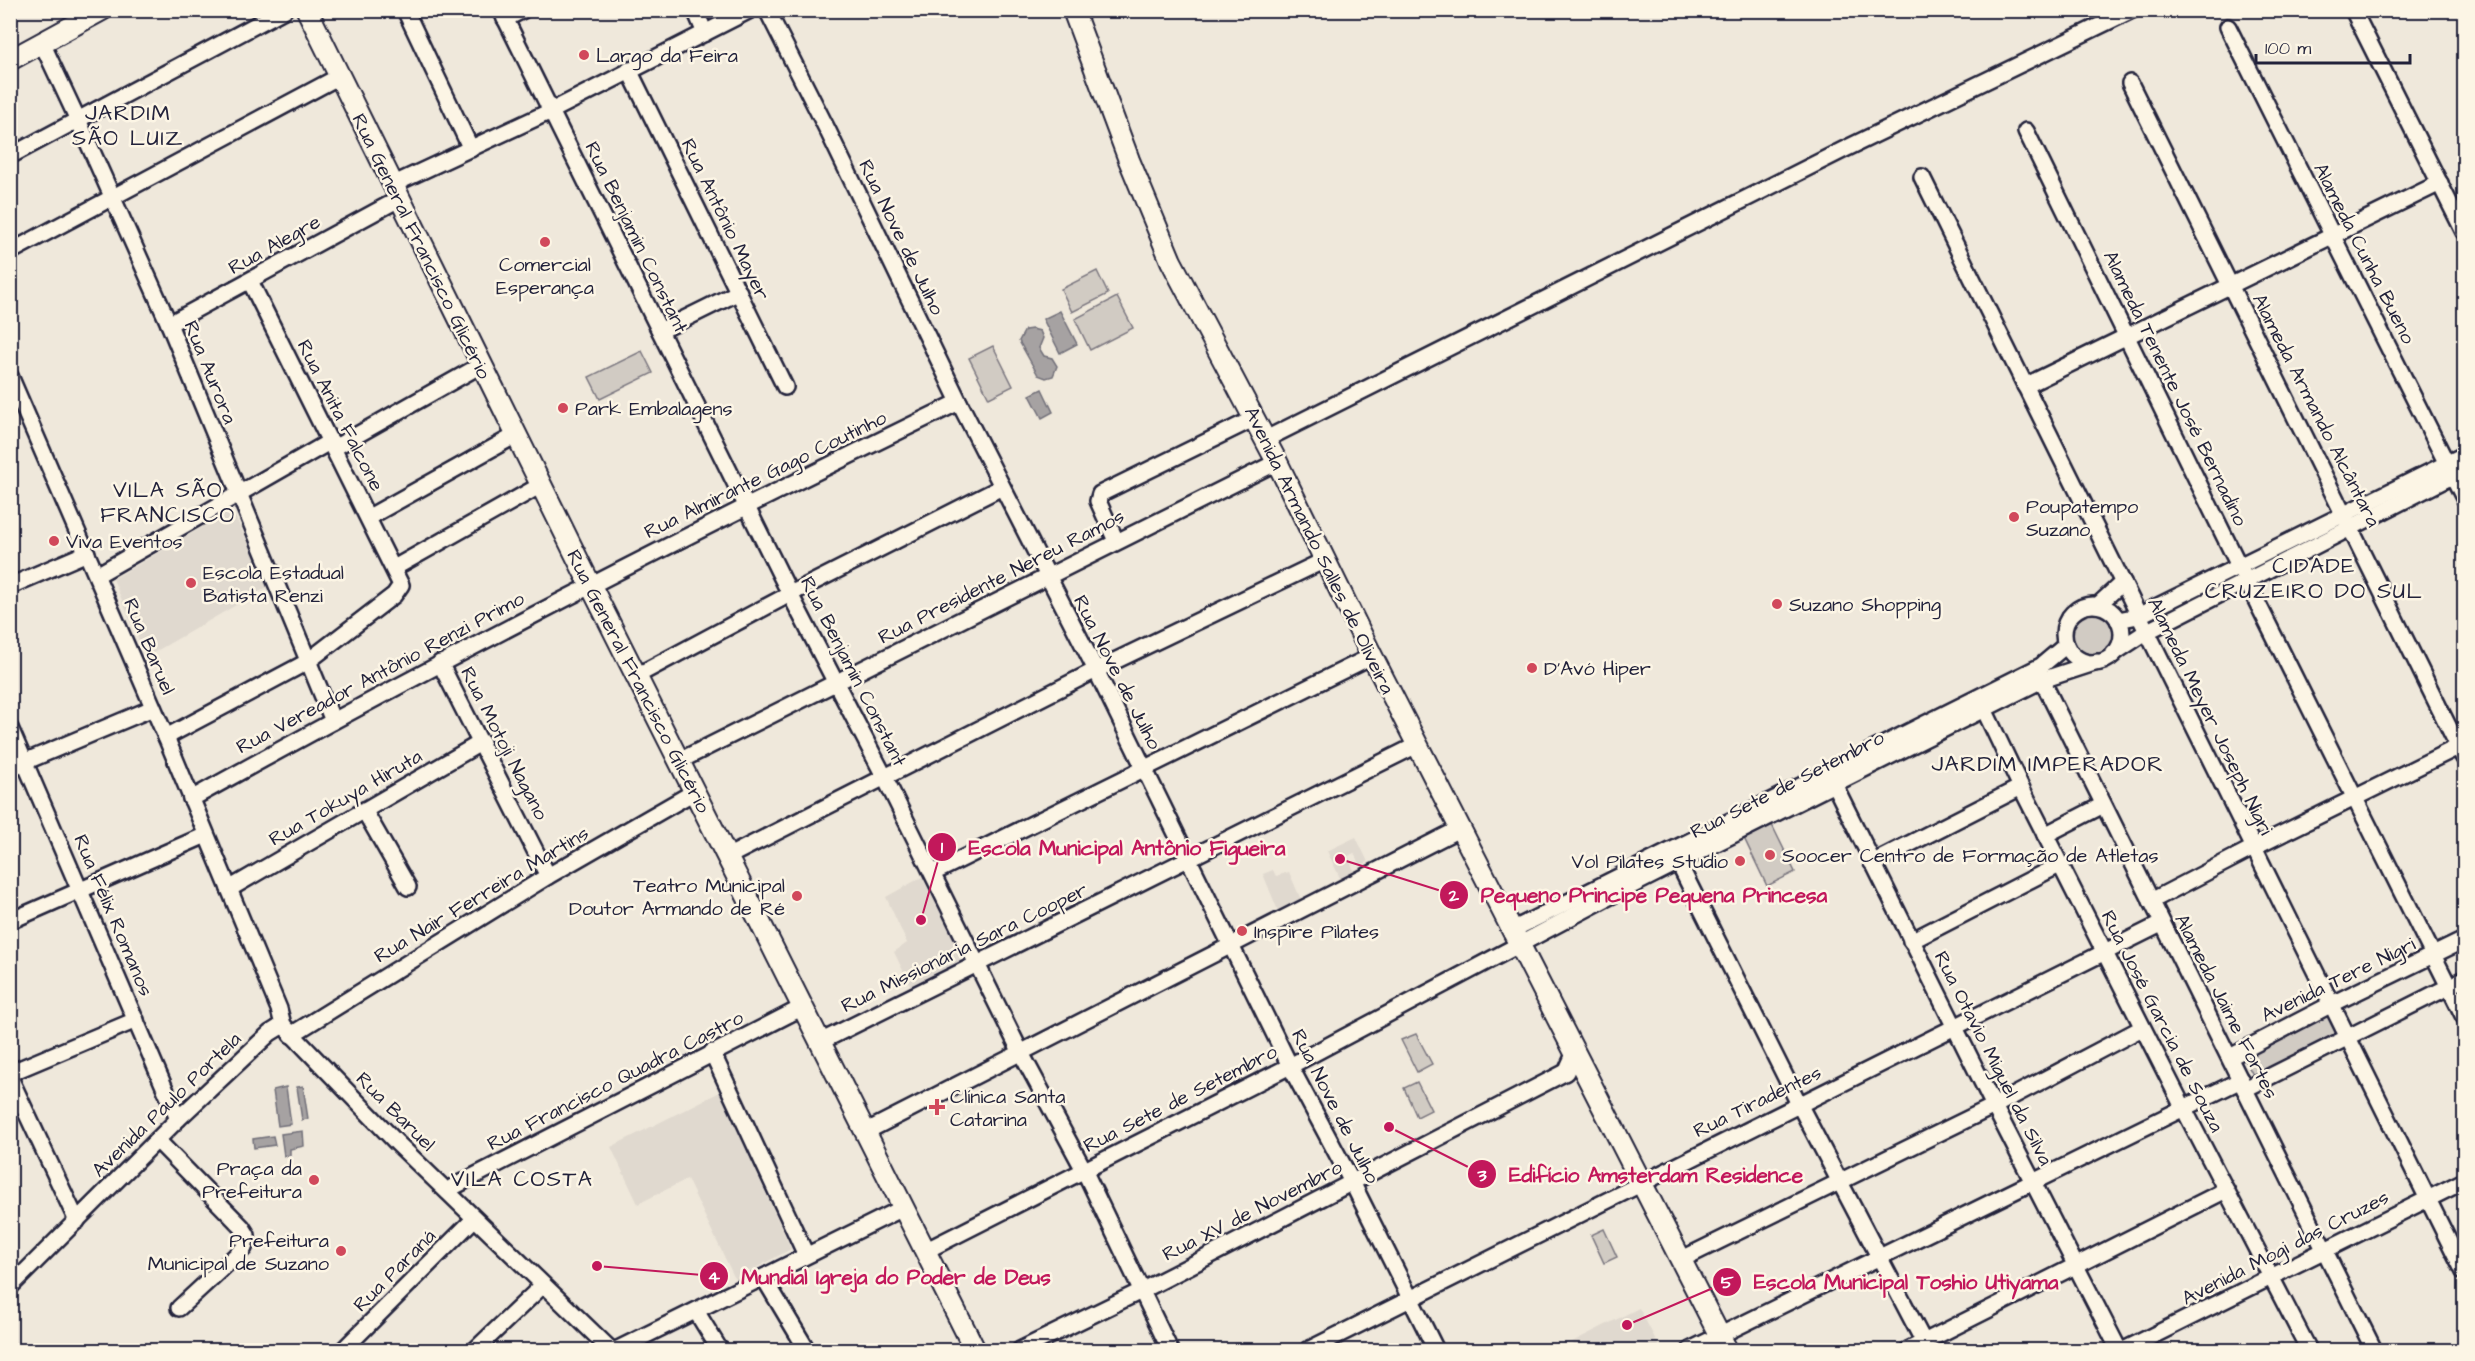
<svg xmlns="http://www.w3.org/2000/svg" width="2475" height="1361" font-family="'Architects Daughter',sans-serif">
  <style>
    .built { fill: #e0d9cf }
    .green { fill: #d1cbc3; stroke: #7a767f; stroke-width: 1.5 }
    .water { fill: #a6a2a2; stroke: #716f79; stroke-width: 1.5 }
    .lines { fill: none; stroke-linecap: round; stroke-linejoin: round }
    .minor-casing { stroke: #22223b; stroke-width: 20 }
    .major-casing { stroke: #22223b; stroke-width: 24 }
    .minor { stroke: #fcf5e5; stroke-width: 15 }
    .major { stroke: #fcf5e5; stroke-width: 20 }
    .poi-dot { fill: #d1495b; stroke: #fcf5e5; stroke-width: 2 }
    .labels { text-anchor: middle; stroke-width: 5; stroke-linejoin: round; paint-order: stroke }
    .poi-label { font-size: 20px; fill: #22223b; stroke: #fcf5e5; text-anchor: start }
    .street-label { font-size: 20px; fill: #22223b; stroke: #fcf5e5 }
    .quarter-label { font-size: 22px; letter-spacing: 1.5px; fill: #22223b; stroke: #fcf5e5 }
    .leader { fill: none; stroke: #c2185b; stroke-width: 2 }
    .callout-dot { fill: #c2185b; stroke: #fcf5e5; stroke-width: 2 }
    .mark-label { font-size: 18px; text-anchor: middle; font-weight: bold; fill: #fff }
    .callout-label { font-size: 21px; text-anchor: middle; font-weight: bold; fill: #c2185b; stroke: #fcf5e5; stroke-width: 5; stroke-linejoin: round; paint-order: stroke }
  </style>
  <rect width="100%" height="100%" fill="#efe8db"/>
  <filter id="ink" filterUnits="userSpaceOnUse"><feTurbulence type="fractalNoise" baseFrequency=".0167" numOctaves="2"/><feDisplacementMap in="SourceGraphic" scale="12" xChannelSelector="R" yChannelSelector="G"/><feConvolveMatrix kernelMatrix="1 2 1 2 8 2 1 2 1" color-interpolation-filters="sRGB"/></filter>
  <g filter="url(#ink)">
    <g class="built">
      <path d="M232 510 269 586 146 657 113 579Z"/>
      <path d="M1356 837 1368 862 1360 866 1354 853 1348 856 1354 871 1340 878 1327 851Z"/>
      <path d="M1273 870 1276 876 1289 872 1302 902 1279 913 1263 874Z"/>
      <path d="M922 877 961 953 958 965 911 987 894 952 907 943 886 897Z"/>
      <path d="M720 1092 791 1249 735 1279 687 1179 638 1204 611 1147Z"/>
      <path d="M1639 1308 1661 1350H1577L1572 1342Z"/>
    </g>
    <g class="green">
      <path d="M1097 271 1108 294 1072 312 1061 289Z"/>
      <path d="M1117 297 1133 328 1090 350 1075 319Z"/>
      <path d="M993 346 1013 386 989 398 969 358Z"/>
      <path d="M642 351 653 373 600 399 589 377Z"/>
      <circle cx="2092" cy="634" r="24"/>
      <path d="M1772 825 1795 872 1767 886 1744 838Z"/>
      <path d="M2329 1013 2343 1036 2254 1077 2244 1058Z"/>
      <path d="M1416 1034 1432 1064 1417 1072 1401 1040Z"/>
      <path d="M1417 1082 1431 1110 1417 1117 1404 1088Z"/>
      <path d="M1604 1229 1617 1257 1604 1263 1591 1235Z"/>
    </g>
    <g class="water">
      <path d="M1060 311 1077 344 1060 353 1043 319Z"/>
      <path d="M1032 329 1040 331 1043 338 1039 348 1044 356 1052 358 1057 366 1053 376 1046 378 1038 375 1019 341 1025 330Z"/>
      <path d="M1042 389 1053 412 1042 418 1030 395Z"/>
      <path d="M303 1086 308 1119 302 1120 297 1087Z"/>
      <path d="M286 1087 291 1124 278 1126 273 1090Z"/>
      <path d="M303 1131 304 1146 290 1149V1155L284 1156 281 1134Z"/>
      <path d="M273 1136 275 1145 254 1148 253 1139Z"/>
    </g>
    <g class="lines">
      <defs>
        <g id="minor">
          <path d="M405 10 471 149"/>
          <path d="M501 10 790 594 884 776 1021 1053 1084 1170 1170 1350"/>
          <path d="M695 10 705 33"/>
          <path d="M767 10 828 131 959 402 1096 670 1290 1066 1352 1182 1436 1350"/>
          <path d="M2353 10 2464 232"/>
          <path d="M505 19 523 10"/>
          <path d="M2228 27 2464 498"/>
          <path d="M42 43 78 120 169 324 333 721"/>
          <path d="M629 70 785 387"/>
          <path d="M2130 83 2464 758"/>
          <path d="M2026 131 2239 566 2464 1017"/>
          <path d="M10 156 284 10"/>
          <path d="M1922 177 2464 1272"/>
          <path d="M392 185 551 111 750 10"/>
          <path d="M10 252 338 77"/>
          <path d="M169 324 399 199"/>
          <path d="M660 331 739 292"/>
          <path d="M10 376 166 737 279 1009 283 1025 397 1143 611 1350"/>
          <path d="M2025 386 2440 183"/>
          <path d="M1266 439 1843 150 2132 10"/>
          <path d="M334 448 481 365"/>
          <path d="M369 517 516 435"/>
          <path d="M1116 541 1098 501 1100 494 1255 418"/>
          <path d="M394 568 541 485"/>
          <path d="M97 575 331 441"/>
          <path d="M10 586 87 553"/>
          <circle cx="2093" cy="634" r="29"/>
          <path d="M2098 605 2123 582"/>
          <path d="M2118 620 2138 616 2464 455"/>
          <path d="M2114 653 2146 632 2464 470"/>
          <path d="M440 663 548 876"/>
          <path d="M636 676 790 594 1002 487"/>
          <path d="M2042 680 2374 1350"/>
          <path d="M1984 709 2021 787 2184 1109 2309 1350"/>
          <path d="M10 728 178 1119"/>
          <path d="M166 737 307 662 394 595 401 585 250 281"/>
          <path d="M679 761 1277 462"/>
          <path d="M10 768 153 708"/>
          <path d="M1834 784 1994 1106 2119 1350"/>
          <path d="M191 799C443 659 699 528 959 402"/>
          <path d="M364 810 408 887"/>
          <path d="M2045 835 2103 805"/>
          <path d="M727 857 1096 670 1325 560"/>
          <path d="M1678 862 1799 1104 1928 1350"/>
          <path d="M1872 863 2021 787"/>
          <path d="M933 873 1372 656"/>
          <path d="M229 889 482 742"/>
          <path d="M2151 901 2253 848 2464 744"/>
          <path d="M10 921 206 835"/>
          <path d="M1512 930 2041 666 2066 645"/>
          <path d="M1911 941 2061 864"/>
          <path d="M291 1035 548 876 694 792"/>
          <path d="M820 1042 1417 745"/>
          <path d="M712 1052 806 1255"/>
          <path d="M2230 1057 2332 1004 2464 940"/>
          <path d="M10 1073 136 1020"/>
          <path d="M10 1078 77 1221"/>
          <path d="M2245 1089 2464 979"/>
          <path d="M865 1132 1459 829"/>
          <path d="M157 1140 242 1227 247 1235 244 1248 179 1308"/>
          <path d="M448 1192 453 1187 803 1007"/>
          <path d="M925 1251 1290 1066 1605 899 1834 784 2042 680 2097 662"/>
          <path d="M1680 1260 1994 1106 2142 1028"/>
          <path d="M764 1278 807 1350"/>
          <path d="M10 1287 178 1119 270 1033 283 1025"/>
          <path d="M696 1311 720 1350"/>
          <path d="M343 1350 474 1219"/>
          <path d="M475 1350 543 1285"/>
          <path d="M616 1350 903 1208"/>
          <path d="M1020 1350 1141 1291 1566 1072 1575 1052"/>
          <path d="M1308 1350 2161 924"/>
          <path d="M1690 1350 2241 1080"/>
          <path d="M1908 1350 2226 1190"/>
          <path d="M2124 1350 2464 1181"/>
        </g>
        <g id="major">
          <path d="M307 10 587 578 975 1350"/>
          <path d="M1073 10 1129 160 1171 261 1277 462 1372 656 1727 1350"/>
          <path d="M10 60 102 10"/>
        </g>
      </defs>
      <use href="#minor" class="minor-casing"/>
      <use href="#major" class="major-casing"/>
      <use href="#minor" class="minor"/>
      <use href="#major" class="major"/>
    </g>
  </g>
  <g class="poi-dot">
    <circle cx="584" cy="55" r="6"/>
    <circle cx="545" cy="242" r="6"/>
    <circle cx="563" cy="408" r="6"/>
    <circle cx="2014" cy="517" r="6"/>
    <circle cx="54" cy="541" r="6"/>
    <circle cx="191" cy="583" r="6"/>
    <circle cx="1777" cy="604" r="6"/>
    <circle cx="1532" cy="668" r="6"/>
    <circle cx="1770" cy="855" r="6"/>
    <circle cx="1740" cy="861" r="6"/>
    <circle cx="797" cy="896" r="6"/>
    <circle cx="1242" cy="931" r="6"/>
    <path d="M934 1098h6v6h6v6h-6v6h-6v-6h-6v-6h6z"/>
    <circle cx="314" cy="1180" r="6"/>
    <circle cx="341" cy="1251" r="6"/>
  </g>
  <g class="labels">
    <g class="poi-label">
      <text x="596" y="62">Largo da Feira</text>
      <text x="545" y="271" text-anchor="middle">Comercial<tspan x="545" dy="23">Esperança</tspan></text>
      <text x="575" y="415">Park Embalagens</text>
      <text x="2026" y="513">Poupatempo<tspan x="2026" dy="23">Suzano</tspan></text>
      <text x="66" y="548">Viva Eventos</text>
      <text x="203" y="579">Escola Estadual<tspan x="203" dy="23">Batista Renzi</tspan></text>
      <text x="1789" y="611">Suzano Shopping</text>
      <text x="1544" y="675">D'Avó Hiper</text>
      <text x="1782" y="862">Soocer Centro de Formação de Atletas</text>
      <text x="1728" y="868" text-anchor="end">Vol Pilates Studio</text>
      <text x="785" y="892" text-anchor="end">Teatro Municipal<tspan x="785" dy="23">Doutor Armando de Ré</tspan></text>
      <text x="1254" y="938">Inspire Pilates</text>
      <text x="950" y="1103">Clínica Santa<tspan x="950" dy="23">Catarina</tspan></text>
      <text x="302" y="1175" text-anchor="end">Praça da<tspan x="302" dy="23">Prefeitura</tspan></text>
      <text x="329" y="1247" text-anchor="end">Prefeitura<tspan x="329" dy="23">Municipal de Suzano</tspan></text>
    </g>
    <g class="street-label">
      <text transform="translate(726 219) rotate(64)" y="7">Rua Antônio Mayer</text>
      <text transform="translate(637 237) rotate(64)" y="7">Rua Benjamin Constant</text>
      <text transform="translate(902 237) rotate(64)" y="7">Rua Nove de Julho</text>
      <text transform="translate(274 244) rotate(-29)" y="7">Rua Alegre</text>
      <text transform="translate(422 246) rotate(64)" y="7">Rua General Francisco Glicério</text>
      <text transform="translate(2365 253) rotate(63)" y="7">Alameda Cunha Bueno</text>
      <text transform="translate(211 372) rotate(68)" y="7">Rua Aurora</text>
      <text transform="translate(2176 388) rotate(64)" y="7">Alameda Tenente José Bernadino</text>
      <text transform="translate(2317 410) rotate(63)" y="7">Alameda Armando Alcântara</text>
      <text transform="translate(341 415) rotate(63)" y="7">Rua Anita Falcone</text>
      <text transform="translate(765 474) rotate(-26)" y="7">Rua Almirante Gago Coutinho</text>
      <text transform="translate(1320 550) rotate(64)" y="7">Avenida Armando Salles de Oliveira</text>
      <text transform="translate(1001 576) rotate(-27)" y="7">Rua Presidente Nereu Ramos</text>
      <text transform="translate(150 646) rotate(67)" y="7">Rua Baruel</text>
      <text transform="translate(854 671) rotate(63)" y="7">Rua Benjamin Constant</text>
      <text transform="translate(380 672) rotate(-28)" y="7">Rua Vereador Antônio Renzi Primo</text>
      <text transform="translate(1118 672) rotate(63)" y="7">Rua Nove de Julho</text>
      <text transform="translate(639 681) rotate(63)" y="7">Rua General Francisco Glicério</text>
      <text transform="translate(2211 716) rotate(64)" y="7">Alameda Meyer Joseph Nigri</text>
      <text transform="translate(505 743) rotate(63)" y="7">Rua Motoji Nagano</text>
      <text transform="translate(1787 784) rotate(-27)" y="7">Rua Sete de Setembro</text>
      <text transform="translate(345 797) rotate(-30)" y="7">Rua Tokuya Hiruta</text>
      <text transform="translate(481 894) rotate(-31)" y="7">Rua Nair Ferreira Martins</text>
      <text transform="translate(114 915) rotate(67)" y="7">Rua Félix Romanos</text>
      <text transform="translate(964 947) rotate(-26)" y="7">Rua Missionária Sara Cooper</text>
      <text transform="translate(2338 979) rotate(-26)" y="7">Avenida Tere Nigri</text>
      <text transform="translate(2227 1006) rotate(63)" y="7">Alameda Jaime Fortes</text>
      <text transform="translate(2163 1021) rotate(63)" y="7">Rua José Garcia de Souza</text>
      <text transform="translate(1994 1058) rotate(63)" y="7">Rua Otavio Miguel da Silva</text>
      <text transform="translate(615 1080) rotate(-27)" y="7">Rua Francisco Quadra Castro</text>
      <text transform="translate(1180 1098) rotate(-27)" y="7">Rua Sete de Setembro</text>
      <text transform="translate(1757 1101) rotate(-26)" y="7">Rua Tiradentes</text>
      <text transform="translate(166 1104) rotate(-44)" y="7">Avenida Paulo Portela</text>
      <text transform="translate(1336 1106) rotate(63)" y="7">Rua Nove de Julho</text>
      <text transform="translate(396 1111) rotate(45)" y="7">Rua Baruel</text>
      <text transform="translate(1252 1210) rotate(-27)" y="7">Rua XV de Novembro</text>
      <text transform="translate(2285 1247) rotate(-27)" y="7">Avenida Mogi das Cruzes</text>
      <text transform="translate(394 1270) rotate(-45)" y="7">Rua Paraná</text>
    </g>
    <g class="quarter-label">
      <text x="128" y="120">JARDIM<tspan x="128" dy="25">SÃO LUIZ</tspan></text>
      <text x="168" y="497">VILA SÃO<tspan x="168" dy="25">FRANCISCO</tspan></text>
      <text x="2314" y="573">CIDADE<tspan x="2314" dy="25">CRUZEIRO DO SUL</tspan></text>
      <text x="2048" y="771">JARDIM IMPERADOR</text>
      <text x="522" y="1186">VILA COSTA</text>
    </g>
  </g>
  <path class="leader" d="M921 920L942 847M1340 859L1454 895M1389 1127L1482 1174M597 1266L714 1276M1627 1325L1727 1282"/>
  <g class="callout-dot">
    <circle cx="921" cy="920" r="6"/>
    <circle cx="1340" cy="859" r="6"/>
    <circle cx="1389" cy="1127" r="6"/>
    <circle cx="597" cy="1266" r="6"/>
    <circle cx="1627" cy="1325" r="6"/>
    <circle cx="942" cy="847" r="15"/>
    <circle cx="1454" cy="895" r="15"/>
    <circle cx="1482" cy="1174" r="15"/>
    <circle cx="714" cy="1276" r="15"/>
    <circle cx="1727" cy="1282" r="15"/>
  </g>
  <g class="mark-label">
    <text x="942" y="853">1</text>
    <text x="1454" y="901">2</text>
    <text x="1482" y="1181">3</text>
    <text x="714" y="1283">4</text>
    <text x="1727" y="1288">5</text>
  </g>
  <g class="callout-label">
    <text x="1127" y="855">Escola Municipal Antônio Figueira</text>
    <text x="1654" y="902">Pequeno Principe Pequena Princesa</text>
    <text x="1656" y="1182">Edifício Amsterdam Residence</text>
    <text x="896" y="1284">Mundial Igreja do Poder de Deus</text>
    <text x="1906" y="1289">Escola Municipal Toshio Utiyama</text>
  </g>
  <rect width="2475" height="1361" fill="none" stroke="#fcf5e5" stroke-width="36"/>
  <rect x="18" y="18" width="2439" height="1325" fill="none" stroke="#22223b" stroke-width="2" filter="url(#ink)"/>
  <path d="M2256 54v9h154v-9" fill="none" stroke="#22223b" stroke-width="3"/>
  <text x="2265" y="54" font-size="18" fill="#22223b" stroke="#fcf5e5" stroke-width="4.5" paint-order="stroke">100 m</text>
</svg>
